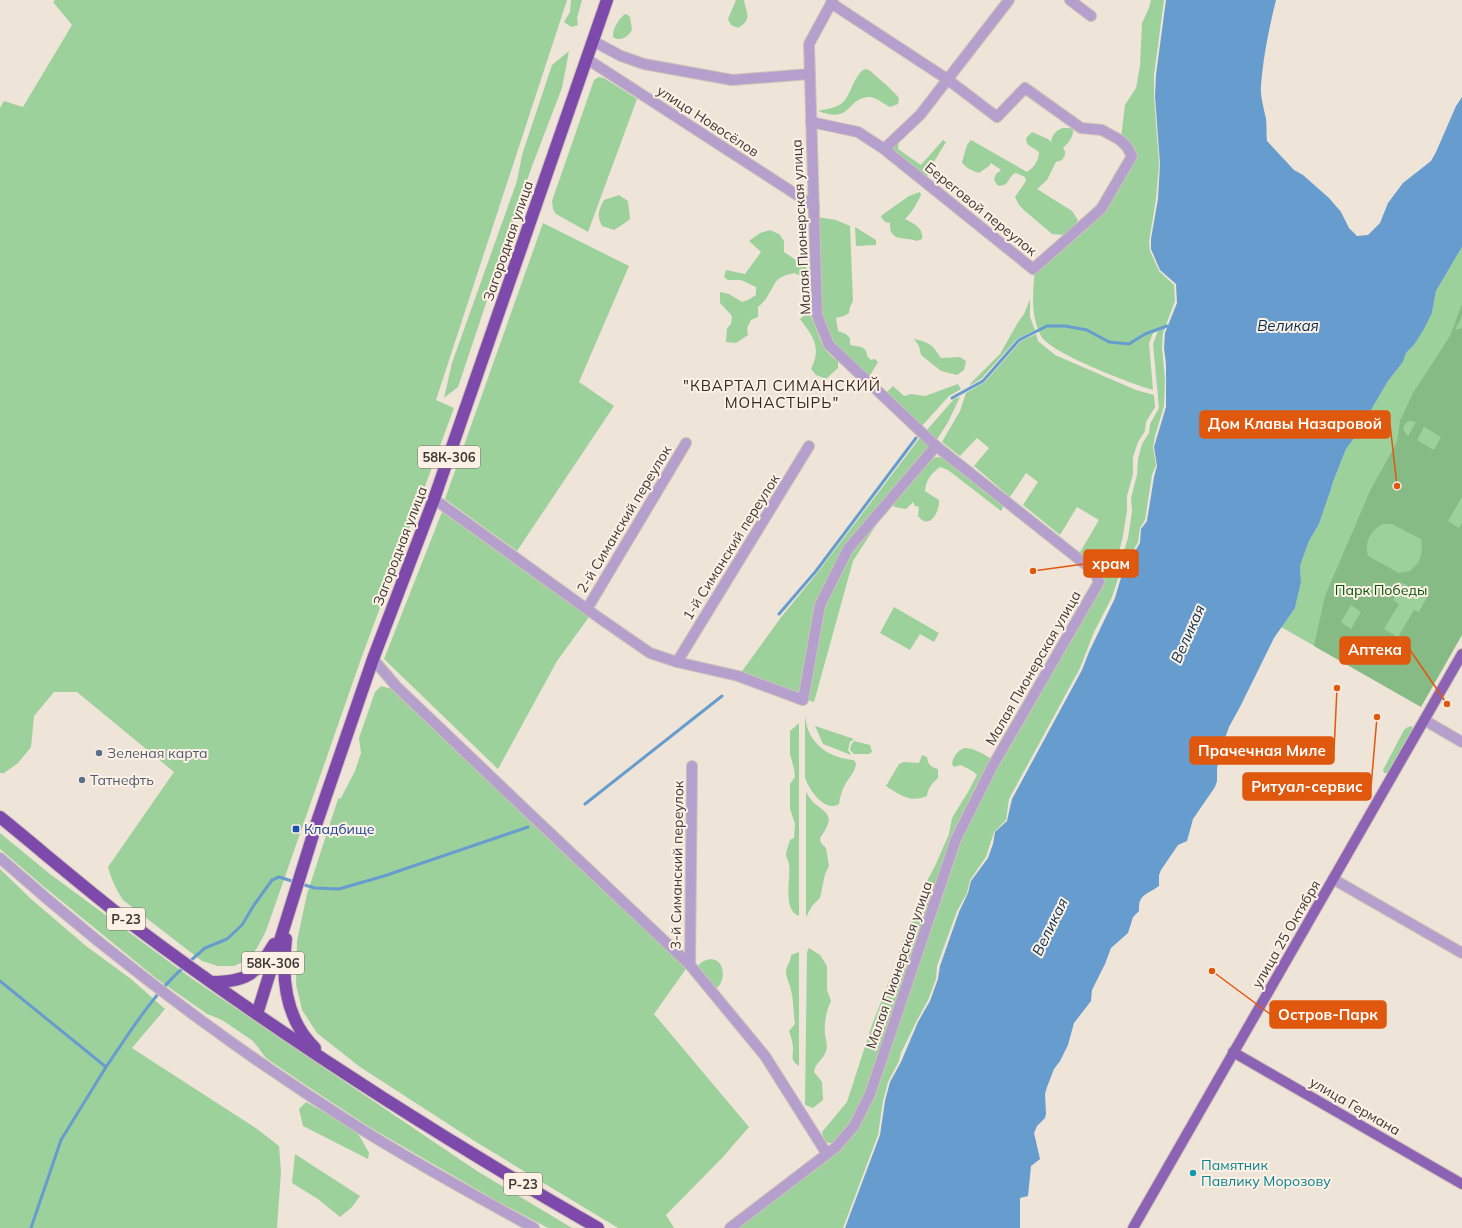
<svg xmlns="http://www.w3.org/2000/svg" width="1462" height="1228" font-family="Mulish,sans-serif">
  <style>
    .green { fill: #9dd19b }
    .forest { fill: #87bb85; fill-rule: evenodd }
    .water { fill: #679cce }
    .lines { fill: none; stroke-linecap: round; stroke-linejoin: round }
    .stream { stroke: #679cce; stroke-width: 3 }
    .minor-casing { stroke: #ccc2b7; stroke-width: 12 }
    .major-casing { stroke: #ccc2b7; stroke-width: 12 }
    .highway-casing { stroke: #ccc2b7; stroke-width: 14 }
    .minor { stroke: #b5a0cd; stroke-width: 10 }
    .major { stroke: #8c62b5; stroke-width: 10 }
    .highway { stroke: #7d4aab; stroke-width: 12 }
    .service-dot { fill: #5c6f8a; stroke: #fdf1e6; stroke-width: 1.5 }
    .transit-dot { fill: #1a4fb4; stroke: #fdf1e6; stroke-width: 1.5 }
    .culture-dot { fill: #0f9aa8; stroke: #fdf1e6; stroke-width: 1.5 }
    .labels { text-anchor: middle; stroke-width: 4; stroke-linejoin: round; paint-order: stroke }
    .shield { fill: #fdf1e6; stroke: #77706a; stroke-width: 1 }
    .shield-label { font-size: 13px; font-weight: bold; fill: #3e3935 }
    .street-label { font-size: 14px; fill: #3e3935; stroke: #fdf1e6 }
    .park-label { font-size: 14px; fill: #05530c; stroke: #fdf1e6 }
    .service-label { font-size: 14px; fill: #4e5e75; stroke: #fdf1e6; text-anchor: start }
    .transit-label { font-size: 14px; fill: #164399; stroke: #fdf1e6; text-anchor: start }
    .culture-label { font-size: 14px; fill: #0d838f; stroke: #fdf1e6; text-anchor: start }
    .water-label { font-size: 15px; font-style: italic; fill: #042e4f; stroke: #fdf1e6 }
    .neighbourhood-label { font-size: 15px; letter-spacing: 1px; fill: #342b22; stroke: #fdf1e6 }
    .leader { fill: none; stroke: #e0570e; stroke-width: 1.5 }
    .callout-dot { fill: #e0570e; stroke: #fdf1e6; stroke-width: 1.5 }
    .callout { fill: #e0570e; stroke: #e0570e; stroke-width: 1.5 }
    .callout-label { font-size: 15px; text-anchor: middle; font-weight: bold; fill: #fff }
  </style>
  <rect width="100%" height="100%" fill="#efe4d8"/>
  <g class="green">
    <path d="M55 0H567L436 400 454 408 361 659 266 931 257 948 248 960 234 966H218L202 961 123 900C116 889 111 879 108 867L174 772 77 692H54L34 716 31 747 18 763 4 773H0V108L4 101 23 107 72 25 53 2Z"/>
    <path d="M571 0H582L577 18 578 25 571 27 564 22 570 12Z"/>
    <path d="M736 0H744C746 13 753 19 738 28L731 25 728 19Z"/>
    <path d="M1151 0H1164L1154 75V96L1159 164 1156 199 1149 242 1150 251 1159 271 1174 285 1175 301 1163 333 1162 348 1165 379 1164 406 1155 436 1153 447 1156 465 1152 475 1145 520 1140 528 1138 542 1125 565 1121 560 1128 538 1132 511 1131 498 1137 475 1138 459 1142 444 1149 433 1150 424 1159 408 1153 344 1158 331 1153 333 1149 343 1153 390C1132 384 1050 353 1041 336 1030 315 1033 292 1035 269L1102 210 1134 157 1121 138 1125 105 1136 88 1140 66 1142 23 1149 8Z"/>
    <path d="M625 14 628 15 630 17 632 30C628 37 620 42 613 37 612 29 619 19 625 14Z"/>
    <path d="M569 51 562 88 532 166 458 387 444 398 452 363 517 181 522 155 552 65Z"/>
    <path d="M865 69 869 70C879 79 890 87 899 98L898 104 890 107C884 104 875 96 868 97 846 99 852 124 818 111 825 109 837 108 842 103 851 96 854 74 865 69Z"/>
    <path d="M599 77 604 78 637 99 588 232 556 214 553 209 552 201 594 80Z"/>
    <path d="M1063 128H1070L1073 130C1074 136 1068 144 1063 148 1067 153 1065 155 1062 160L1056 162 1047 180 1037 189 1072 211 1078 220 1075 226 1064 235 1052 234 1025 211 1019 205 1015 197 1026 181 1025 177 1016 173 1013 174 1006 184 1000 186 997 185 994 179 996 174 1001 170 991 163 989 166 979 173C973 171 964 167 962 162L967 145 971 140 1027 172C1034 168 1039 160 1039 152L1027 144 1026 138 1032 132 1048 139 1051 142C1052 135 1056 130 1063 128Z"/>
    <path d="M899 138 898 149 921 165 943 140 946 142 932 165 930 174 925 177 898 155 890 147Z"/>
    <path d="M920 192 921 195C917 203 912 213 905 219 913 223 924 228 922 239L917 241C905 236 889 243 890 223L885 222 881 217 882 215 909 196Z"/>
    <path d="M619 195 628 201 630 219 622 225 614 230 602 226C597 216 598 210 604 200Z"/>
    <path d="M817 217 836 220 850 226 853 301 850 307 849 313 844 316 836 318 838 331 846 334 850 338V345C857 347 867 345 867 356L871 360 875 359 878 362 869 377 832 342 820 312Z"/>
    <path d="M543 223 629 266 579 382 614 406 517 551 445 499Z"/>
    <path d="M855 227 876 240V245L856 246Z"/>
    <path d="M770 230 779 234 784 241V252L806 267 808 273 801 276 794 273C773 278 777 282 767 297 765 301 761 304 758 307V317L751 320 747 328 748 335 736 343 726 342 727 328 731 324 732 316 720 303V292L729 294 742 302 748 300 756 295V287L741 280H728L724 277 726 270 745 274 761 252 749 241 760 233Z"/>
    <path d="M1462 247V632L1420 706 1281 627 1295 608 1301 582 1300 566 1309 541 1319 524 1330 492 1333 482 1346 449 1367 421 1371 410 1388 381 1403 362 1406 353 1414 345 1432 313 1436 291Z"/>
    <path d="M1030 299V317L1035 330 1017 339 981 379 969 386 972 382 1000 354 1017 324 1024 314Z"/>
    <path d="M805 315H810C820 333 818 348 838 361V368L826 379 816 375 811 369C822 348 813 336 800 319Z"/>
    <path d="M1036 334 1038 341 1055 355 1136 390 1154 395 1155 407 1146 422 1145 431 1138 442 1133 457V474L1127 496V510L1123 536 1118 556C1107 549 1103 552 1092 554 1088 554 1084 554 1079 554L1099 520 1077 507 1060 535 1023 505 1038 482 1026 473 1010 497 974 466 989 448 977 438 960 456 942 442 960 411 966 393 985 382 1021 341Z"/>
    <path d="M914 339C929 342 933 345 941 358L960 357 966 361 964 370 957 375 941 371 921 355 919 346Z"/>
    <path d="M958 384 961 389 949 396 921 427 886 393 893 386 904 396 911 394 925 396Z"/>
    <path d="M960 397 948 422 936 441 926 431 954 399Z"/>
    <path d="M922 435 933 446 846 548 818 603 801 697 740 674 782 616 818 572Z"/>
    <path d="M938 457 943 458 1003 506 1002 510 1001 511 948 470 940 467C931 474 926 479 925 491L939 500C940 512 929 531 918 516L919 507 915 506 913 502 906 509 895 507 891 504 931 458Z"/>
    <path d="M887 508 853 561 814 702 804 699 822 605 849 550Z"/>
    <path d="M442 512 589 617 557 661 498 769 384 659Z"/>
    <path d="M1089 558C1093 558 1098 559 1102 559 1112 559 1115 555 1122 566L1112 597 1094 632 1080 668 1009 799 1006 820 994 832 986 857 970 880 967 893 957 911 937 966 936 979 928 1000 916 1022 901 1053 899 1061 888 1082 883 1101 878 1135 843 1228H735L858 1127 958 841 995 768 1101 582 1085 561Z"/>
    <path d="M894 607 939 633 934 642 920 634 910 650 880 633Z"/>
    <path d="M381 686 392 689 559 849 688 966 654 1014 749 1127 722 1158 666 1215 674 1228H618L476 1142 360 1067 317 1033 302 1010 296 984 297 941 307 894 338 799 341 798 355 771 361 753 359 738 375 692Z"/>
    <path d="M805 716C806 722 807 729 810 734 818 750 836 759 854 760L856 764C855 772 850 776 846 783 842 789 840 797 839 804 825 813 808 789 805 777Z"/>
    <path d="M799 723V916C782 910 791 878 789 864 789 861 786 858 786 855 786 851 789 844 790 840L794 838 795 824 790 809V784L795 777 794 769 790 754V731Z"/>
    <path d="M815 726 854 739 850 742 848 750 851 755 823 744Z"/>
    <path d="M1412 726 1413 729 1388 773H1384L1383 770 1404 730 1408 727Z"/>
    <path d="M854 741 870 745 872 752 869 754H854L850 750 851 745Z"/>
    <path d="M964 748C973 748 982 753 990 758L991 761 954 837 866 1093 851 1124 834 1143H828L824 1140 822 1132 847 1102 872 1025 894 969 905 935 914 915 925 885 935 866 949 834 952 818 968 792 977 775 974 772 961 765 954 767 952 764C953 757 957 751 964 748Z"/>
    <path d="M922 755 927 757C928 765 931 767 938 769V778C932 783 928 788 927 796 910 803 900 795 886 786L899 764 904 762 919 763Z"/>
    <path d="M806 792C808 795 810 799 813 802 820 809 832 813 828 824 826 829 823 834 820 838L821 843 826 848 829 866 825 874 820 898 812 906 806 917Z"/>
    <path d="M0 833 50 874 191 978 477 1171 572 1228H548L495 1200 371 1128 304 1084 266 1058 253 1041 222 1020 207 1014 157 979 43 886 0 849Z"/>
    <path d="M0 869 31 899 86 946 131 979 165 1009 132 1048 257 1129 279 1146 281 1172 277 1228H0Z"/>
    <path d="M809 948 820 955 827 966V990L831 1001C826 1011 824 1023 825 1035 826 1040 828 1046 826 1051 824 1059 815 1063 814 1072L822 1082 823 1100 813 1108 805 1105 807 952Z"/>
    <path d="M799 952V1066C790 1060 793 1057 793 1048 793 1043 791 1037 789 1031L795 1024C793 1013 794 1001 791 990 790 984 786 978 786 972 786 965 791 963 791 955Z"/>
    <path d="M711 959C725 960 726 980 717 988L713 987 697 968C700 962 704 960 711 959Z"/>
    <path d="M306 1102 356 1130 369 1153 368 1159 303 1126 299 1109Z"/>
    <path d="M295 1154 360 1196 352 1207 340 1217 318 1199 292 1183Z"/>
  </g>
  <path class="forest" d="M1462 304V316L1455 330 1462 328V497L1448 521 1459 528 1462 523V635L1421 707 1314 646 1325 596 1370 491 1397 442 1400 421 1413 393 1450 336ZM1409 421 1416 422 1408 436 1403 429 1405 424ZM1424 427 1441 437 1434 450 1417 440ZM1383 524H1392L1421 539 1422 551 1419 562 1410 571 1399 573 1368 556C1364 543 1370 530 1383 524ZM1403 583 1427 597 1419 612 1414 610 1398 637 1384 629 1399 604 1393 600ZM1351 605 1361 612 1351 629 1341 622Z"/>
  <path class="water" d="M1166 0H1276C1269 28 1263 58 1261 86 1260 96 1264 109 1266 119 1267 127 1266 134 1267 141L1294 170 1303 175 1329 198 1341 212 1349 228 1357 236 1368 235 1380 223 1388 203 1403 183 1431 161 1436 152 1456 106 1462 97V247L1436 291 1432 313 1424 329 1414 345 1406 353 1403 362 1388 381 1371 410 1367 421 1346 449 1333 482 1330 492 1319 524 1309 541 1300 566 1301 582 1295 608 1274 638 1241 705 1229 727 1223 744 1217 768V781L1215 787 1193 819 1187 841 1178 845 1161 870 1159 875V886C1148 894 1138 894 1139 911L1133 917 1128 933 1111 948 1105 964 1092 990 1091 1001 1074 1023 1068 1045 1060 1061 1054 1069 1047 1087 1045 1094 1046 1114 1045 1118 1037 1126 1034 1133 1040 1159 1031 1166 1028 1196 1020 1198V1228H845L880 1135 885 1101 890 1082 901 1062 918 1022 930 1001 938 979 940 966 959 912 968 893 971 881 988 858 993 844 995 832 1007 821 1012 799 1082 670 1089 652 1115 598 1123 571 1140 543 1141 529 1147 521 1154 477 1157 466 1154 447 1166 407V364L1164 348 1165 333 1177 303 1176 284 1160 270 1151 249V239L1158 199 1160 164 1155 96 1156 75Z"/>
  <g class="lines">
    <g class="stream">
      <path d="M952 398 983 381 1019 340 1047 326H1065L1087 330 1109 342 1129 344 1145 334 1167 326"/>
      <path d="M779 614 816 571 916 438"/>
      <path d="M585 804 722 696"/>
      <path d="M301 884 315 888 339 889 384 876 528 827"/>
      <path d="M189 962 205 948 227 939 242 925 254 905 272 880 279 877 295 882"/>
      <path d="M0 981 106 1067C130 1032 153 994 185 966"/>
      <path d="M31 1228 61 1140 106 1067"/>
    </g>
    <defs>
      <g id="minor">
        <path d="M1070 0 1091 16"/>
        <path d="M593 41 621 56 644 64 732 80 810 74"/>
        <path d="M587 59 814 206"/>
        <path d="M811 122 858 132 884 149 1033 269 1101 209 1132 156 1127 147 1120 140 1102 130 1081 128 1025 88 997 117 947 79 831 3"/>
        <path d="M884 149 920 115 1009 0"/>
        <path d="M434 499 598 617 650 653 677 662 738 676 803 700 820 605 848 549 936 446"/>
        <path d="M587 609 686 443"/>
        <path d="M373 659 396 686 528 812 690 965 765 1056 827 1154"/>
        <path d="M677 662 809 446"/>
        <path d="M1424 720 1462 742"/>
        <path d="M0 858C115 960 239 1053 369 1134 423 1167 479 1198 534 1228"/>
        <path d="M1333 879 1462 953"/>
        <path d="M690 965 692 766"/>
        <path d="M730 1228 836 1147 854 1126 870 1094 956 839 992 767 1099 582 1094 571 936 446 829 345 817 315 809 44 833 0"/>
      </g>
      <g id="major">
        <path d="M1233 1052 1462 1184"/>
        <path d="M1133 1228 1462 654"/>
      </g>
      <g id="highway">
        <path d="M0 817C43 852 86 889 130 923 279 1035 436 1135 598 1228"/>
        <path d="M286 939C281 979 285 1019 315 1048"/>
        <path d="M212 982C248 982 256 974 274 944"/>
        <path d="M257 1014 317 822 373 659 434 499 607 0"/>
      </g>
    </defs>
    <use href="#minor" class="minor-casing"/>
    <use href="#major" class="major-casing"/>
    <use href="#highway" class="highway-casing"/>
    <use href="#minor" class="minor"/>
    <use href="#major" class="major"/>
    <use href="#highway" class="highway"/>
  </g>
  <g class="service-dot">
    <circle cx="99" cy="753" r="4"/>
    <circle cx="82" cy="780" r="4"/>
  </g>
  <rect class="transit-dot" x="292" y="825" width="8" height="8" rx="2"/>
  <circle class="culture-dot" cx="1193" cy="1173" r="4"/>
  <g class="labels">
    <g class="shield">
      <rect x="418" y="446" width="62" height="22" rx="3"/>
      <rect x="107" y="908" width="38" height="22" rx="3"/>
      <rect x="242" y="952" width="62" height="22" rx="3"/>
      <rect x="504" y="1173" width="38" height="22" rx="3"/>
    </g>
    <g class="shield-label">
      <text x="449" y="462">58К-306</text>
      <text x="126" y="924">Р-23</text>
      <text x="273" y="968">58К-306</text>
      <text x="523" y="1189">Р-23</text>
    </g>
    <g class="street-label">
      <text transform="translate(708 121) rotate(33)" y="5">улица Новосёлов</text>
      <text transform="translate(981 209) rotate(39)" y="5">Береговой переулок</text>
      <text transform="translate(801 227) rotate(-93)" y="5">Малая Пионерская улица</text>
      <text transform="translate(508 241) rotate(-71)" y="5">Загородная улица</text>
      <text transform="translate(624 519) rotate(-59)" y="5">2-й Симанский переулок</text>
      <text transform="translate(400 546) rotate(-69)" y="5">Загородная улица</text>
      <text transform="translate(731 547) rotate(-58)" y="5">1-й Симанский переулок</text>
      <text transform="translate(1033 668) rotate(-60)" y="5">Малая Пионерская улица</text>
      <text transform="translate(677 865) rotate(-89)" y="5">3-й Симанский переулок</text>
      <text transform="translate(1286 934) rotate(-60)" y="5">улица 25 Октября</text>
      <text transform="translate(899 965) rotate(-71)" y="5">Малая Пионерская улица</text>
      <text transform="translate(1355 1106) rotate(30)" y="5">улица Германа</text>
    </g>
    <g class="park-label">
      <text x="1381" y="595">Парк Победы</text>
    </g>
    <g class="service-label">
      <text x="107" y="758">Зеленая карта</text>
      <text x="90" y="785">Татнефть</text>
    </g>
    <g class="transit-label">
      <text x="304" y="834">Кладбище</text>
    </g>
    <g class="culture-label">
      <text x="1201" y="1170">Памятник<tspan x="1201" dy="16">Павлику Морозову</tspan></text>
    </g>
    <g class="water-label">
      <text x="1288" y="331">Великая</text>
      <text transform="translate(1188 634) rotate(-66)" y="5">Великая</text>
      <text transform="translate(1050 927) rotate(-64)" y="5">Великая</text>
    </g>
    <g class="neighbourhood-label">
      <text x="782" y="391">"КВАРТАЛ СИМАНСКИЙ<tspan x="782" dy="17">МОНАСТЫРЬ"</tspan></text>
    </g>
  </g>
  <path class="leader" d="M1397 486L1390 424M1033 571L1084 564M1447 704L1410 650M1337 688L1334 751M1377 717L1371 787M1212 971L1270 1014"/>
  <g class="callout-dot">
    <circle cx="1397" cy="486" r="4"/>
    <circle cx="1033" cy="571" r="4"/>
    <circle cx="1447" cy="704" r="4"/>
    <circle cx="1337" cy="688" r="4"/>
    <circle cx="1377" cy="717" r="4"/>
    <circle cx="1212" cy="971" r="4"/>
  </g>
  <g class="callout">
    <rect x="1200" y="411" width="190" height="27" rx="4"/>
    <rect x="1084" y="550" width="54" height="27" rx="4"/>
    <rect x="1340" y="637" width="70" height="27" rx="4"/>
    <rect x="1190" y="737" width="144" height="27" rx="4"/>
    <rect x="1243" y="773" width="128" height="27" rx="4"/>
    <rect x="1270" y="1001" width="116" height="27" rx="4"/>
  </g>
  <g class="callout-label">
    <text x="1295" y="429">Дом Клавы Назаровой</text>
    <text x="1111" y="569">храм</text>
    <text x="1375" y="655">Аптека</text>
    <text x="1262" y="756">Прачечная Миле</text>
    <text x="1307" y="792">Ритуал-сервис</text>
    <text x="1328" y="1020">Остров-Парк</text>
  </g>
</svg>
